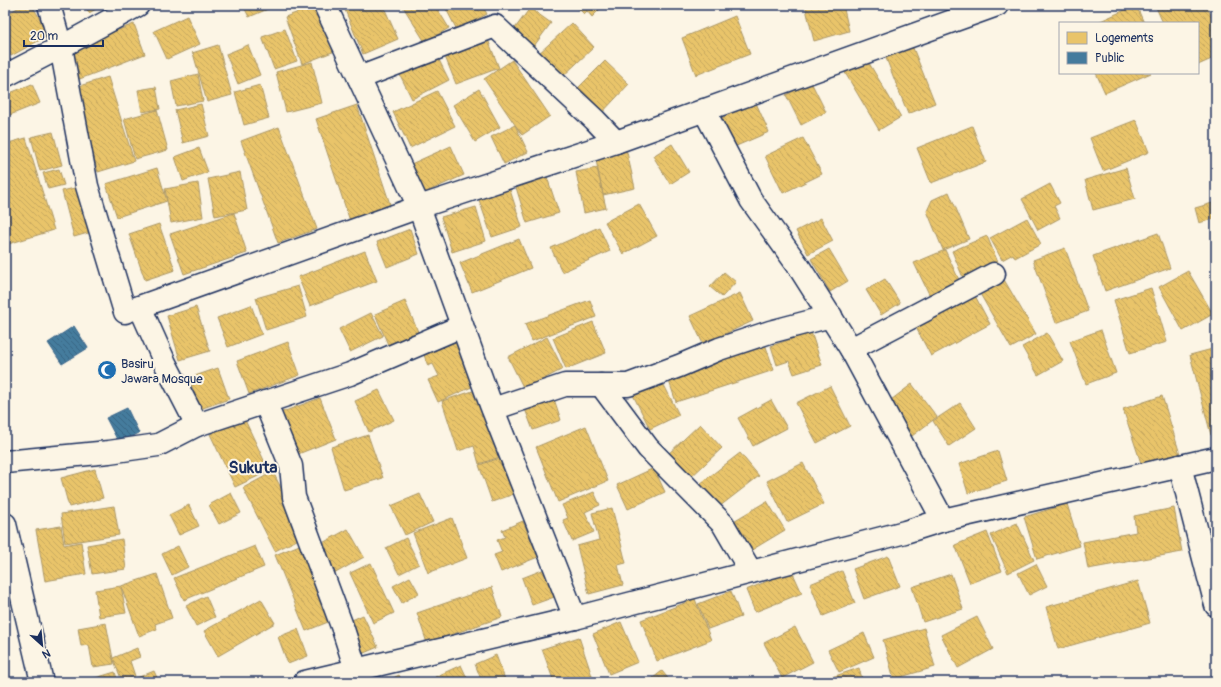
<svg xmlns="http://www.w3.org/2000/svg" width="1221" height="687" font-family="Pangolin,sans-serif">
  <style>
    .homes { fill: url(#homes-back-hatch); stroke: #ab9766 }
    .public { fill: url(#public-back-hatch); stroke: #38648a }
    .lines { fill: none; stroke-linecap: round; stroke-linejoin: round }
    .minor-casing { stroke: #1b2f5e; stroke-width: 25 }
    .tertiary-casing { stroke: #1b2f5e; stroke-width: 25 }
    .minor { stroke: #fcf5e5; stroke-width: 22 }
    .tertiary { stroke: #fcf5e5; stroke-width: 22 }
    .labels { text-anchor: middle; stroke-width: 4; stroke-linejoin: round; paint-order: stroke }
    .poi-label { font-size: 13px; fill: #1b2f5e; stroke: #fcf5e5; text-anchor: start }
    .district-label { font-size: 17px; font-weight: bold; fill: #1b2f5e; stroke: #fcf5e5 }
  </style>
  <defs>
    <pattern id="homes-back-hatch" width="6" height="6" patternUnits="userSpaceOnUse"><rect width="6" height="6" fill="#e9c46a"/><path d="M-1 5l2 2M0 0l6 6M5-1l2 2" fill="none" stroke="#c7a95e"/></pattern>
    <pattern id="public-back-hatch" width="6" height="6" patternUnits="userSpaceOnUse"><rect width="6" height="6" fill="#457b9d"/><path d="M-1 5l2 2M0 0l6 6M5-1l2 2" fill="none" stroke="#396583"/></pattern>
  </defs>
  <rect width="100%" height="100%" fill="#fcf5e5"/>
  <filter id="ink" filterUnits="userSpaceOnUse"><feTurbulence type="fractalNoise" baseFrequency=".025" numOctaves="2"/><feDisplacementMap in="SourceGraphic" scale="8" xChannelSelector="R" yChannelSelector="G"/><feConvolveMatrix kernelMatrix="1 2 1 2 8 2 1 2 1" color-interpolation-filters="sRGB"/></filter>
  <g filter="url(#ink)">
    <g class="homes">
      <path d="M23 5H32L49 35 11 56 5 46V15Z"/>
      <path d="M84 5H103L89 13Z"/>
      <path d="M243 5H274L275 6 249 17Z"/>
      <path d="M318 5 335 51 302 64 285 17Z"/>
      <path d="M343 5H383L398 39 363 54Z"/>
      <path d="M402 5H435L449 28 425 42Z"/>
      <path d="M444 5H482L487 14 457 30Z"/>
      <path d="M575 5H604L592 17 587 11 584 14Z"/>
      <path d="M805 5H843L849 31 814 41Z"/>
      <path d="M1136 5 1144 23H1096Z"/>
      <path d="M1155 5H1206L1216 25V57L1198 65V23H1163Z"/>
      <path d="M530 8 551 23 534 46 513 31Z"/>
      <path d="M187 16 200 44 167 59 154 31Z"/>
      <path d="M735 16 750 54 696 75 682 38Z"/>
      <path d="M572 23 594 47 560 79 537 55Z"/>
      <path d="M134 24 145 54 77 80 66 50Z"/>
      <path d="M285 29 297 61 274 69 262 37Z"/>
      <path d="M487 37 499 68 456 84 444 54Z"/>
      <path d="M911 43 935 103 908 114 884 53Z"/>
      <path d="M218 45 232 95 207 102 193 53H192Z"/>
      <path d="M248 45 260 75 238 84 226 54Z"/>
      <path d="M435 52 449 80 412 99 398 71Z"/>
      <path d="M866 58 901 117 879 130 844 71Z"/>
      <path d="M512 60 550 116 522 135 484 79Z"/>
      <path d="M605 61 629 84 599 116 574 92Z"/>
      <path d="M312 62 322 103 286 112 276 72Z"/>
      <path d="M1096 73H1151L1105 93Z"/>
      <path d="M198 74 203 101 176 106 171 81Z"/>
      <path d="M108 77 134 161 98 172 73 88Z"/>
      <path d="M811 82 826 112 801 125 786 95Z"/>
      <path d="M32 84 40 103 5 117V95Z"/>
      <path d="M260 85 269 118 244 125 235 92Z"/>
      <path d="M156 87 160 109 142 112 138 90Z"/>
      <path d="M479 89 500 127 475 142 453 105Z"/>
      <path d="M437 91 455 126 410 148 393 112Z"/>
      <path d="M756 103 769 132 734 147 721 118Z"/>
      <path d="M201 104 209 136 183 143 175 110Z"/>
      <path d="M357 105 392 210 351 224 316 119Z"/>
      <path d="M157 110 168 150 135 159 124 119Z"/>
      <path d="M1136 120 1149 152 1103 171 1090 138Z"/>
      <path d="M515 125 528 152 504 164 491 137Z"/>
      <path d="M972 126 986 162 931 183 917 148Z"/>
      <path d="M279 127 317 229 278 243 241 141Z"/>
      <path d="M53 132 62 165 40 171 31 137Z"/>
      <path d="M26 138 54 230 5 245V144Z"/>
      <path d="M803 138 822 174 783 193 765 156Z"/>
      <path d="M672 144 689 172 670 184 653 156Z"/>
      <path d="M451 146 464 175 424 193 411 164Z"/>
      <path d="M199 148 208 172 183 181 175 157Z"/>
      <path d="M626 148 635 188 603 195 595 155Z"/>
      <path d="M157 168 167 201 117 217 106 184Z"/>
      <path d="M597 168 606 208 584 213 576 172Z"/>
      <path d="M1126 168 1135 199 1093 210 1085 180Z"/>
      <path d="M59 169 64 185 48 189 43 173Z"/>
      <path d="M240 172 247 210 215 216 208 179Z"/>
      <path d="M546 174 559 213 527 223 515 184Z"/>
      <path d="M198 183 203 217 171 223 165 189Z"/>
      <path d="M1050 184 1060 203 1054 206 1060 218 1038 230 1022 199Z"/>
      <path d="M83 186 95 231 74 237 62 191Z"/>
      <path d="M509 187 522 227 492 237 478 197Z"/>
      <path d="M949 192 969 239 943 250 927 211 932 200Z"/>
      <path d="M1216 202V218L1199 223 1195 208Z"/>
      <path d="M639 204 657 236 623 254 605 222Z"/>
      <path d="M476 207 486 241 452 252 441 217Z"/>
      <path d="M234 213 247 253 184 274 170 234Z"/>
      <path d="M821 218 833 241 808 254 796 231Z"/>
      <path d="M1027 218 1041 244 1015 258 1013 254 1002 260 990 238Z"/>
      <path d="M159 224 175 270 145 280 129 234Z"/>
      <path d="M599 227 610 251 562 272 551 248Z"/>
      <path d="M410 229 419 254 387 267 377 242Z"/>
      <path d="M1158 233 1170 268 1105 291 1093 256Z"/>
      <path d="M987 236 999 265 964 280 952 251Z"/>
      <path d="M519 239 531 268 472 292 460 263Z"/>
      <path d="M1065 248 1088 311 1056 323 1033 260Z"/>
      <path d="M829 249 848 281 830 292 811 259Z"/>
      <path d="M945 250 960 282 930 296 914 263Z"/>
      <path d="M365 251 377 281 310 306 298 277Z"/>
      <path d="M1188 271 1213 314 1183 331 1159 287Z"/>
      <path d="M724 272 736 282 722 297 710 287Z"/>
      <path d="M1003 278 1036 334 1011 348 979 292Z"/>
      <path d="M885 279 900 303 881 315 866 290Z"/>
      <path d="M298 286 307 317 266 330 256 298Z"/>
      <path d="M1151 288 1167 342 1130 353 1114 300Z"/>
      <path d="M973 292 990 324 931 356 914 324Z"/>
      <path d="M740 293 753 321 703 344 690 316Z"/>
      <path d="M590 300 596 317 532 341 525 324Z"/>
      <path d="M405 301 419 334 389 347 375 314Z"/>
      <path d="M251 305 262 334 228 347 217 318Z"/>
      <path d="M196 307 210 351 180 360 167 316Z"/>
      <path d="M371 313 383 336 350 352 339 329Z"/>
      <path d="M593 322 606 353 566 369 553 338Z"/>
      <path d="M1101 330 1116 373 1086 384 1070 341Z"/>
      <path d="M811 332 822 365 794 374 789 361 777 365 771 346Z"/>
      <path d="M1047 333 1063 361 1038 375 1022 347Z"/>
      <path d="M547 337 563 369 524 389 508 357Z"/>
      <path d="M464 338 483 382 438 402 428 380 439 376 433 364 428 366 424 355Z"/>
      <path d="M764 341 774 370 676 402 666 372Z"/>
      <path d="M288 342 300 375 249 394 237 361Z"/>
      <path d="M1216 348V433L1211 435 1190 355Z"/>
      <path d="M218 368 229 399 200 409 189 378Z"/>
      <path d="M660 377 679 415 650 429 631 391Z"/>
      <path d="M912 384 937 417 912 436 887 403Z"/>
      <path d="M830 386 850 426 817 443 796 403Z"/>
      <path d="M479 389 500 457 479 464 474 446 458 451 442 401Z"/>
      <path d="M379 390 394 420 369 432 355 401Z"/>
      <path d="M1162 396 1180 454 1142 466 1123 409Z"/>
      <path d="M320 398 336 439 293 456 277 414Z"/>
      <path d="M554 399 561 420 533 430 525 409Z"/>
      <path d="M771 400 787 428 753 446 738 418Z"/>
      <path d="M960 403 976 428 949 446 933 421Z"/>
      <path d="M244 418 269 471 235 487 210 434Z"/>
      <path d="M700 424 722 448 689 479 666 456Z"/>
      <path d="M586 426 608 481 558 502 536 447Z"/>
      <path d="M368 435 383 478 344 490 331 447Z"/>
      <path d="M998 451 1007 481 968 493 959 464Z"/>
      <path d="M740 453 759 476 715 510 696 487Z"/>
      <path d="M509 455 522 491 492 502 479 465Z"/>
      <path d="M803 463 824 504 787 522 767 481Z"/>
      <path d="M654 468 665 492 628 509 617 485Z"/>
      <path d="M95 469 103 498 69 507 61 478Z"/>
      <path d="M273 472 305 536 275 551 243 488Z"/>
      <path d="M594 492 600 505 585 512 594 532 572 541 563 520 568 518 562 505Z"/>
      <path d="M231 493 241 513 219 524 209 505Z"/>
      <path d="M420 494 433 522 405 535 391 506Z"/>
      <path d="M767 501 785 530 750 551 732 522Z"/>
      <path d="M1067 504 1080 546 1037 559 1024 517Z"/>
      <path d="M189 505 199 526 179 535 169 515Z"/>
      <path d="M114 506 119 535 65 543 61 514Z"/>
      <path d="M612 508 626 563 618 565 623 585 589 594 577 546 599 540 592 513Z"/>
      <path d="M1174 508 1182 552 1088 569 1083 542 1136 532 1134 516Z"/>
      <path d="M452 518 467 558 428 573 413 533Z"/>
      <path d="M523 521 538 557 501 572 494 555 502 552 497 540 505 537 502 530Z"/>
      <path d="M1017 523 1034 560 1008 573 991 535Z"/>
      <path d="M61 526 64 545 81 542 86 574 45 581 36 530Z"/>
      <path d="M348 529 364 557 332 575 317 546Z"/>
      <path d="M987 532 1002 571 970 583 955 545Z"/>
      <path d="M406 538 419 564 399 574 386 548Z"/>
      <path d="M122 539 126 569 92 574 87 545Z"/>
      <path d="M302 544 333 620 306 631 275 555Z"/>
      <path d="M178 546 188 567 172 575 162 554Z"/>
      <path d="M255 546 264 567 184 600 174 578Z"/>
      <path d="M888 556 900 586 864 599 853 569Z"/>
      <path d="M371 563 394 613 373 623 350 573Z"/>
      <path d="M1036 564 1047 586 1029 595 1018 573Z"/>
      <path d="M550 567 560 595 532 605 522 578Z"/>
      <path d="M792 571 802 593 755 612 746 590Z"/>
      <path d="M842 571 855 603 823 616 810 584Z"/>
      <path d="M157 574 172 618 155 624 157 629 139 636 121 586Z"/>
      <path d="M951 574 963 609 923 622 912 587Z"/>
      <path d="M410 577 419 593 402 603 393 586Z"/>
      <path d="M1138 581 1150 623 1058 649 1046 607Z"/>
      <path d="M121 586 126 613 99 617 95 590Z"/>
      <path d="M492 587 502 617 427 643 417 613Z"/>
      <path d="M731 591 741 617 708 629 698 604Z"/>
      <path d="M206 596 215 617 196 626 186 606Z"/>
      <path d="M261 599 275 623 218 656 204 631Z"/>
      <path d="M695 599 711 640 657 661 641 620Z"/>
      <path d="M363 615 378 647 357 656 343 624Z"/>
      <path d="M977 617 993 649 958 668 941 635Z"/>
      <path d="M621 622 638 662 609 674 593 634Z"/>
      <path d="M106 623 114 664 93 667 89 645 81 646 78 628Z"/>
      <path d="M795 627 813 662 782 678 764 643Z"/>
      <path d="M924 628 935 667 894 679 883 640Z"/>
      <path d="M298 629 308 656 288 664 278 637Z"/>
      <path d="M864 633 874 657 839 672 828 650Z"/>
      <path d="M579 637 594 682H554L542 649Z"/>
      <path d="M137 648 140 657 130 661 135 676 122 681 113 658Z"/>
      <path d="M496 655 506 682H482L475 664Z"/>
      <path d="M461 665 469 682H438L435 677Z"/>
      <path d="M859 668 863 682H817Z"/>
      <path d="M154 671 159 682H127Z"/>
      <path d="M662 671 671 682H648Z"/>
      <path d="M115 672 118 682H93L92 679Z"/>
      <path d="M399 675 402 682H386Z"/>
    </g>
    <g class="public">
      <path d="M74 326 88 348 62 364 48 343Z"/>
      <path d="M127 408 139 433 119 443 106 418Z"/>
    </g>
    <g class="lines">
      <defs>
        <g id="minor">
          <path d="M49 5 61 47 87 186 125 312 419 207 616 142 997 5"/>
          <path d="M325 5 419 207 491 405 575 618"/>
          <path d="M5 76 61 47 138 5"/>
          <path d="M359 78 495 26 595 120 616 142"/>
          <path d="M704 110 751 200 799 267 851 349 943 520"/>
          <path d="M140 307 165 363 197 425"/>
          <path d="M851 349 994 274"/>
          <path d="M601 385 648 448 723 524 751 572"/>
          <path d="M265 402 291 466 294 497 343 629 356 670"/>
          <path d="M493 409 565 385H628L679 366 719 349 770 332 831 316"/>
          <path d="M5 462 109 452 158 445 197 425 350 374 462 326"/>
          <path d="M1180 466 1216 605"/>
        </g>
        <g id="tertiary">
          <path d="M5 524 42 682"/>
          <path d="M305 682 575 618 905 532 943 520 1216 458"/>
        </g>
      </defs>
      <use href="#minor" class="minor-casing"/>
      <use href="#tertiary" class="tertiary-casing"/>
      <use href="#minor" class="minor"/>
      <use href="#tertiary" class="tertiary"/>
    </g>
  </g>
  <defs>
    <symbol id="mosque-disc" viewBox="-11 -11 22 22"><circle r="9.5" fill="#1f6fb2" stroke="#fcf5e5"/><path d="M3.5-4.9A6 6 0 1 0 3.5 4.9A5 5 0 1 1 3.5-4.9Z" fill="#fff"/></symbol>
  </defs>
  <g fill-rule="evenodd">
    <use href="#mosque-disc" x="96" y="359" width="22" height="22"/>
  </g>
  <g class="labels">
    <g class="poi-label">
      <text x="121" y="368">Basiru<tspan x="121" dy="15">Jawara Mosque</tspan></text>
    </g>
    <g class="district-label">
      <text x="253" y="473">Sukuta</text>
    </g>
  </g>
  <rect width="1221" height="687" fill="none" stroke="#fcf5e5" stroke-width="20"/>
  <rect x="10" y="10" width="1201" height="667" fill="none" stroke="#1b2f5e" stroke-width="1.5" filter="url(#ink)"/>
  <rect x="1059" y="22" width="140" height="52" fill="#fcf5e5" stroke="#a2a6af"/>
  <rect x="1067" y="32" width="20" height="12" fill="#e9c46a" stroke="#a2a6af"/>
  <text x="1095" y="42" font-size="12" fill="#1b2f5e">Logements</text>
  <rect x="1067" y="52" width="20" height="12" fill="#457b9d" stroke="#a2a6af"/>
  <text x="1095" y="62" font-size="12" fill="#1b2f5e">Public</text>
  <g transform="translate(42 645) rotate(153)" stroke="#fcf5e5" stroke-width="3" paint-order="stroke">
  <path d="M0-3L7 15L0 10L-7 15Z" fill="#1b2f5e"/>
  <text y="-6" font-size="11" font-weight="bold" text-anchor="middle" fill="#1b2f5e">N</text>
  </g>
  <path d="M24 40v6h79v-6" fill="none" stroke="#1b2f5e" stroke-width="2"/>
  <text x="30" y="40" font-size="12" fill="#1b2f5e" stroke="#fcf5e5" stroke-width="3" paint-order="stroke">20 m</text>
</svg>
